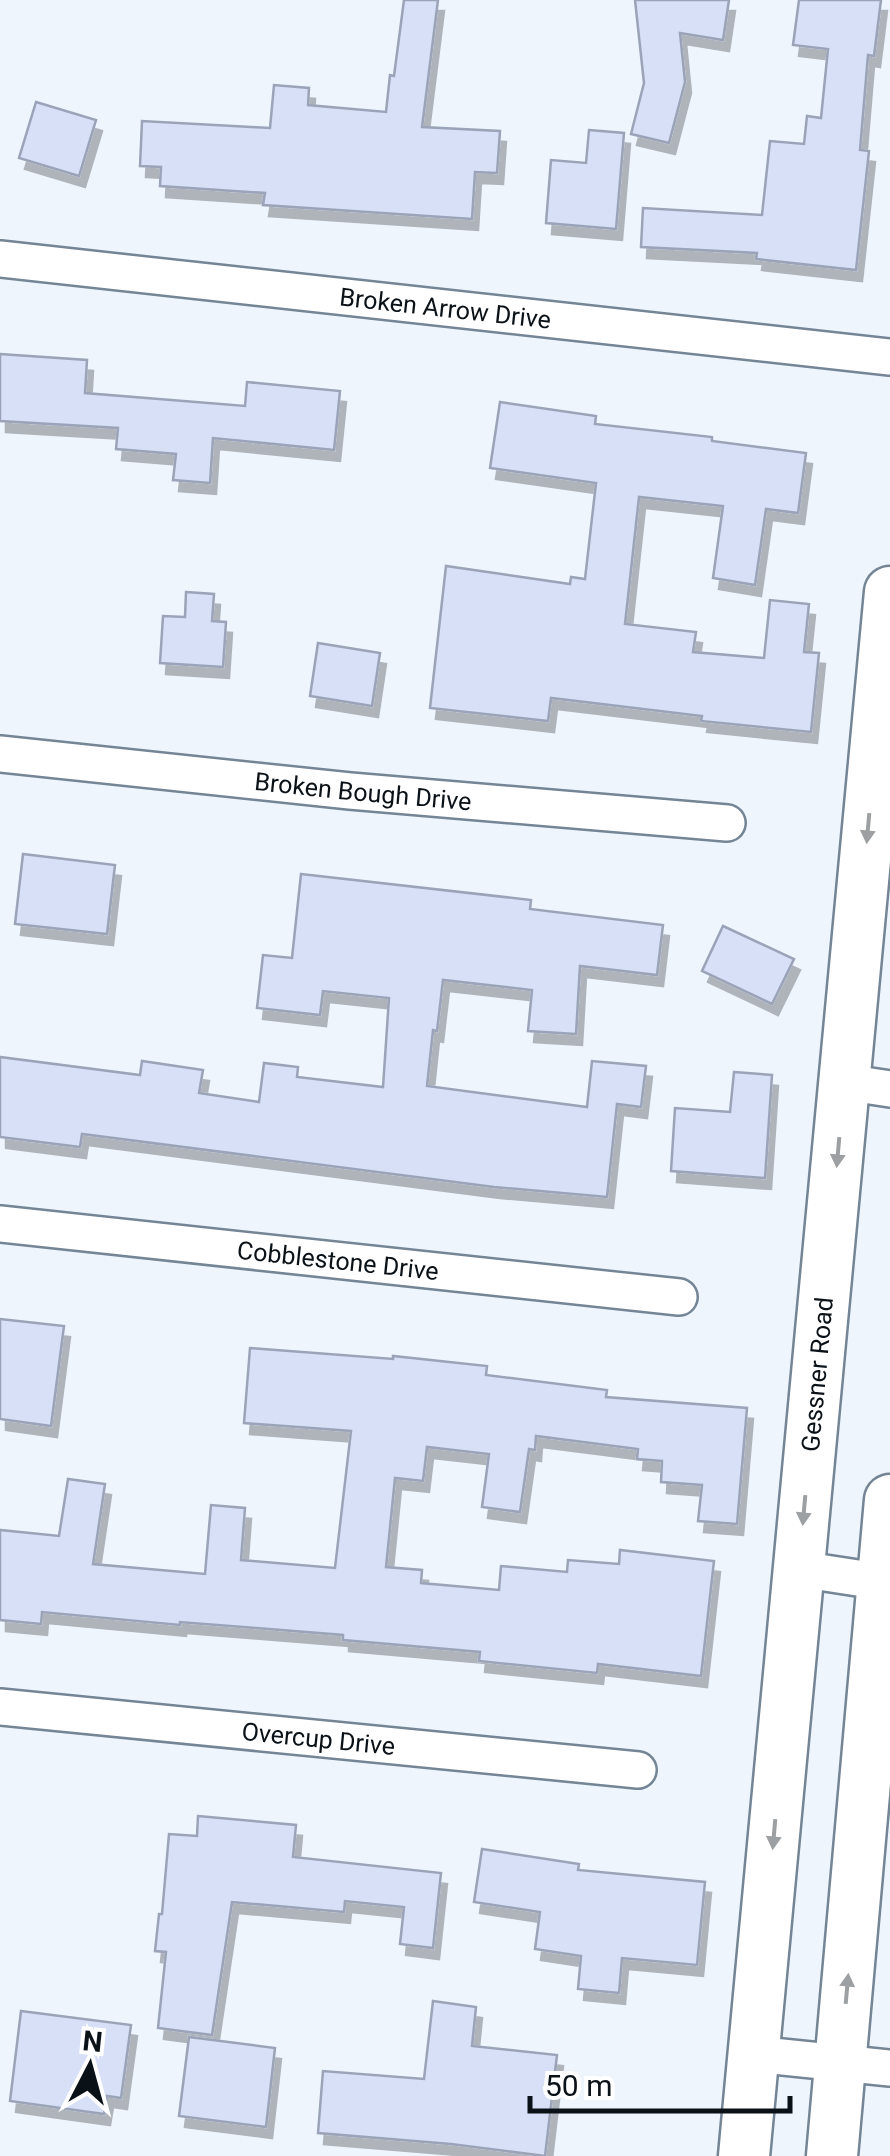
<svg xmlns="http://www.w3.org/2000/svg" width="890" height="2156" font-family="Roboto,sans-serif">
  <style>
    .building { fill: #d7e0f6; stroke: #9ba3b8; stroke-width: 2.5; filter: url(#shadow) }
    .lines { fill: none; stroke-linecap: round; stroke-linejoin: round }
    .street-casing { stroke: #748595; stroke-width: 40 }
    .secondary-casing { stroke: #748595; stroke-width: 55 }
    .street { stroke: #fff; stroke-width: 35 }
    .secondary { stroke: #fff; stroke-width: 50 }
    .oneway { fill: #9da0a2 }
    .labels { text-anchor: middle; stroke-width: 8; stroke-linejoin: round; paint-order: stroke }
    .street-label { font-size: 25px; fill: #0a1117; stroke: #fff }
  </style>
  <defs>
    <filter id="shadow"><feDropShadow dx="6" dy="11" stdDeviation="0" flood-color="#0004"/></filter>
  </defs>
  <rect width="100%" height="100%" fill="#eef5fd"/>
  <g class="building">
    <path d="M404 0H438L422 127 500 131 497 173 475 172 472 219 263 205 265 193 160 186 161 167 140 166 142 121 270 128 274 85 309 88 308 105 386 112 390 75 394 76Z"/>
    <path d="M635 0H729L723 40 680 33 685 82 669 143 631 134 644 83Z"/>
    <path d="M799 0H881L874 56 868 55 860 150 869 151 856 270 756 259 757 253 641 247 643 208 762 215 770 141 804 144 807 116 821 118 828 49 793 45Z"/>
    <path d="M36 102 96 120 79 176 19 158Z"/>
    <path d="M589 130 624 133 616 229 546 223 551 160 586 163Z"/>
    <path d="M0 354 87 360 85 393 245 406 247 382 340 391 334 450 213 438 210 483 173 480 176 454 116 449 118 428 0 421Z"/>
    <path d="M500 402 596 416 595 424 712 437V441L806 453 798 513 766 509 755 585 713 578 723 506 639 497 625 624 696 632 693 652 764 658 770 600 809 604 804 652 819 653 811 732 701 721 702 716 551 698 548 721 430 708 446 566 570 584 571 577 585 579 596 483 490 468Z"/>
    <path d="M186 592 214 594 212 621 226 622 223 667 160 663 163 616 185 617Z"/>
    <path d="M318 643 380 653 372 706 310 696Z"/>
    <path d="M23 854 115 865 107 934 15 924Z"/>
    <path d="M301 874 531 900 530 909 663 925 657 975 580 966 576 1034 528 1031 532 990 443 980 437 1031 433 1030 427 1086 587 1107 592 1061 646 1066 641 1107 617 1104 607 1197 494 1187 82 1134 80 1147 0 1137V1057L140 1075 142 1061 203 1070 199 1093 259 1102 264 1063 298 1067 297 1077 383 1087 389 998 323 991 320 1015 257 1008 263 955 292 958Z"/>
    <path d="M723 926 794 959 772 1004 702 971Z"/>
    <path d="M734 1072 772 1075 765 1178 671 1171 675 1108 730 1112Z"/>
    <path d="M0 1319 64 1326 51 1426 0 1419Z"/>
    <path d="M250 1348 393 1359V1356L487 1366 486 1375 607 1390 606 1397 747 1408 737 1524 698 1521 702 1485 661 1482 662 1461 637 1459 638 1449 536 1436 535 1450 529 1449 520 1512 482 1507 489 1454 427 1447 423 1481 395 1478 386 1567 422 1570 421 1583 499 1590 501 1566 567 1572 568 1560 619 1564 620 1550 714 1561 701 1676 598 1664 597 1673 479 1661 480 1652 343 1640V1635L180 1622V1625L42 1612 41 1624 0 1620V1530L59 1536 68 1479 105 1484 93 1564 205 1574 211 1505 245 1508 241 1560 335 1568 351 1431 244 1423Z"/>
    <path d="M198 1816 296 1825 293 1857 441 1873 433 1948 400 1944 404 1907 345 1901 344 1912 232 1902 212 2035 158 2028 166 1952 155 1951 159 1914H162L169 1834 197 1836Z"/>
    <path d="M482 1849 579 1864 578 1870 705 1882 697 1965 622 1958 619 1993 578 1989 581 1956 535 1949 540 1912 474 1902Z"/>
    <path d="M433 2001 476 2007 472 2046 557 2055 545 2156 451 2144 318 2133 323 2071 424 2079Z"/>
    <path d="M21 2011 131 2025 121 2098 107 2096 104 2114 10 2101Z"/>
    <path d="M189 2037 275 2048 266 2127 179 2116Z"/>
  </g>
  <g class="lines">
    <defs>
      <g id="street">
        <path id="s1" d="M0 259 890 357"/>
        <path id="s2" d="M0 754 350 791 727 823"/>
        <path d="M844 1082 890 1089"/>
        <path id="s3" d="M0 1224 679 1297"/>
        <path d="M799 1569 890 1583"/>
        <path id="s4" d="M0 1707 638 1770"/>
        <path d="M753 2054 890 2068"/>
      </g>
      <g id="secondary">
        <path id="s5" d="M744 2156 890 592"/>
        <path d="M832 2156 890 1500"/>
      </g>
    </defs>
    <use href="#street" class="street-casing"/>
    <use href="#secondary" class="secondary-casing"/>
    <use href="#street" class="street"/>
    <use href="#secondary" class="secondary"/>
  </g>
  <defs><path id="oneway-solid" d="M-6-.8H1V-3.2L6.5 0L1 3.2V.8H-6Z" transform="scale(2.5)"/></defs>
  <g class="oneway">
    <use href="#oneway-solid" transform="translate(868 828) rotate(95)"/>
    <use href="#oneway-solid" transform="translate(838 1152) rotate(95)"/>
    <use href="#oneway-solid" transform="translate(804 1510) rotate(95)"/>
    <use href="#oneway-solid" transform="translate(774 1834) rotate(95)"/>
    <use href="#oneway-solid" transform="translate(847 1989) rotate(-85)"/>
  </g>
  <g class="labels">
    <g class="street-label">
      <text dy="9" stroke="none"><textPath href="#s1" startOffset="448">Broken Arrow Drive</textPath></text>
      <text dy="9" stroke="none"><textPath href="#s2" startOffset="365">Broken Bough Drive</textPath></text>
      <text dy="9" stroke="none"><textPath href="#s3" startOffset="340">Cobblestone Drive</textPath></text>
      <text dy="9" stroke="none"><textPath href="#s5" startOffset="785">Gessner Road</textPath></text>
      <text dy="9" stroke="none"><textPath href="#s4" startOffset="320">Overcup Drive</textPath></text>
    </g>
  </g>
  <g transform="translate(90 2066) rotate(6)" stroke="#ffffff" stroke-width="8" paint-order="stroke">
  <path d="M0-8L18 38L0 25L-18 38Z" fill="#0a1117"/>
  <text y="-15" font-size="28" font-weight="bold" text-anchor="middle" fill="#0a1117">N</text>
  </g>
  <path d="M530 2096v15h260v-15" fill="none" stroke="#0a1117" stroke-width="5"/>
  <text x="545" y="2096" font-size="30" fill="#0a1117" stroke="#ffffff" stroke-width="8" paint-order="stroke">50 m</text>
</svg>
